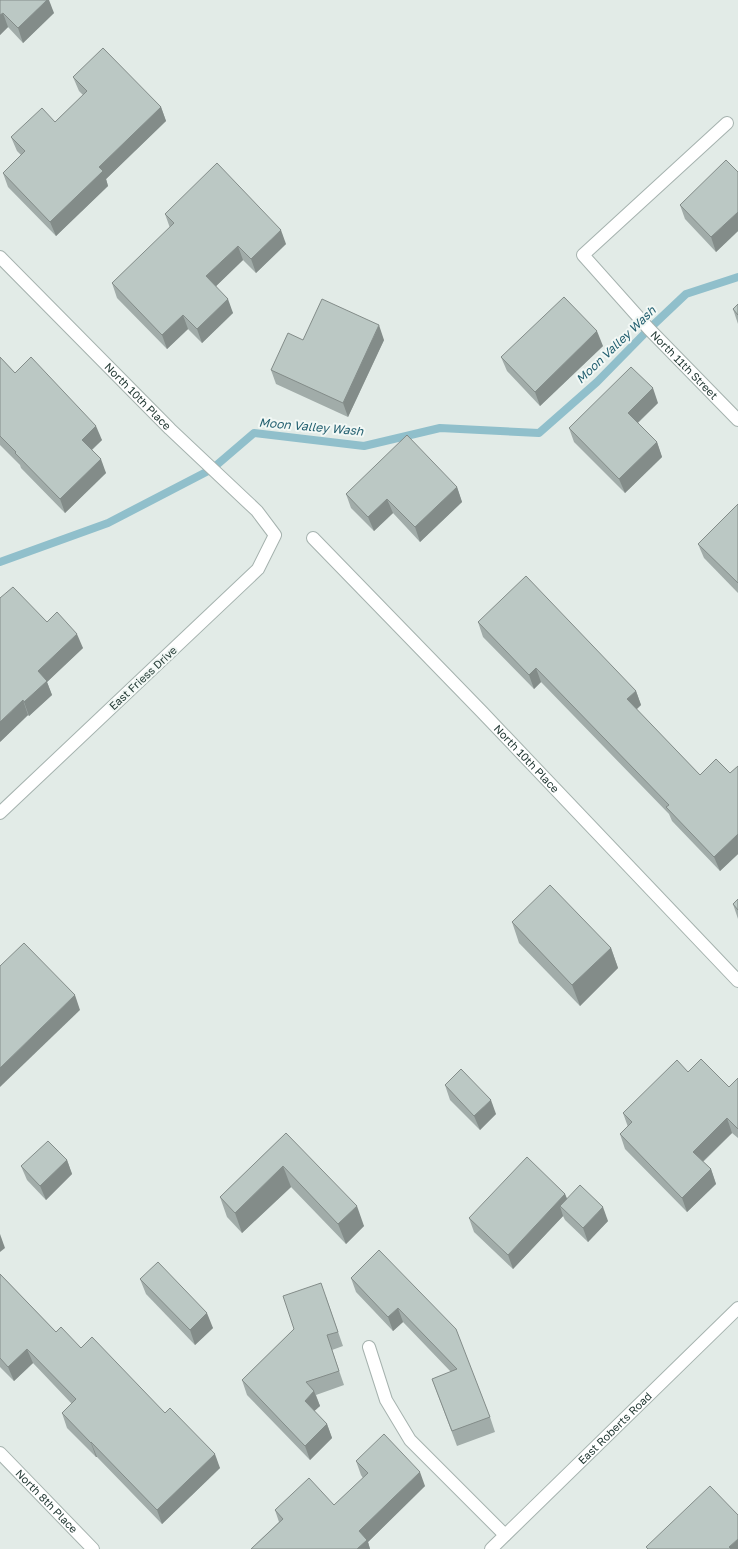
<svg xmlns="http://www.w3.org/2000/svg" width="738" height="1549" font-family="'Golos Text',sans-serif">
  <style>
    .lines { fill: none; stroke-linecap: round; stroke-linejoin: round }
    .stream { stroke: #90bfcb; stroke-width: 8 }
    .service-casing { stroke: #a5b2ae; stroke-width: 14 }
    .minor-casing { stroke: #a5b2ae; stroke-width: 14 }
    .service { stroke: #fff; stroke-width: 12 }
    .minor { stroke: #fff; stroke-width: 12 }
    .wall { fill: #a1aca9 }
    .shaded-wall { fill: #838c89 }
    .building { fill: #bbc8c4; stroke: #838c89 }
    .labels { text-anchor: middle; stroke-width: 4; stroke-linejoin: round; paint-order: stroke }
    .street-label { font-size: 11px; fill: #243a35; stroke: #f2f8f5 }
    .water-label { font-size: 12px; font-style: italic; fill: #246070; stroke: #f2f8f5 }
  </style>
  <rect width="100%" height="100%" fill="#e2ebe7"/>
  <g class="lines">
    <path class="stream" d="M0 562 108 523 212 469 254 433 364 446 440 428 539 433 597 382 649 329 686 294 738 277"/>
    <defs>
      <path id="service" d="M369 1347 386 1400 410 1440 505 1535"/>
      <g id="minor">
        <path id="s1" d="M727 123 583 255 649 329 738 420"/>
        <path id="s2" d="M0 257 170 429 257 511 275 535 258 569 0 813"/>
        <path id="s3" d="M313 538 483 713 738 981"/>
        <path id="s4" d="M0 1453 93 1549"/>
        <path id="s5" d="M491 1549 738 1308"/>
      </g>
    </defs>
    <use href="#service" class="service-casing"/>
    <use href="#minor" class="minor-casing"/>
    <use href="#service" class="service"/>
    <use href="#minor" class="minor"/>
  </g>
  <g class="wall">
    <path d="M0 0 54 13 23 43 8 27 0 35Z"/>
    <path d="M73 77 161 107 166 121 106 179 108 186 56 236 8 187 3 173 21 155 17 151 11 137 55 122 83 95 79 91Z"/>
    <path d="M738 172V231L716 252 685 219 680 205Z"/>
    <path d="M165 214 286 244 256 273 243 260 216 286 233 313 202 343 188 329 167 349 117 298 112 283 170 228Z"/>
    <path d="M738 304V324L733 309Z"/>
    <path d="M303 340H384L348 417 276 384 271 370Z"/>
    <path d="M603 346 540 406 507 371 501 357Z"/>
    <path d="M0 357 15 373 102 440 92 450 106 473 65 513 21 468 20 465 0 445Z"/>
    <path d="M658 403 638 423 657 442 662 457 625 493 574 442 569 428Z"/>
    <path d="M457 487 462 502 420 542 393 513 374 531 351 508 346 494Z"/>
    <path d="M738 504V593L704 558 698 544Z"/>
    <path d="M47 622 83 648 47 682 52 695 29 716 28 715 0 742Z"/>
    <path d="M478 622 636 691 641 705 636 709 700 775 730 773 738 766V854L720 871 672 821 669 814 541 682 534 689 483 637Z"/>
    <path d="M738 899V919L733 904Z"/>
    <path d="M512 922 611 948 618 968 580 1006 519 943Z"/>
    <path d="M688 1072 729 1087 738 1078V1138L732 1133 703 1162 711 1169 716 1184 687 1212 625 1149 620 1134 628 1127 623 1113Z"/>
    <path d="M445 1085 496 1114 480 1130 450 1100Z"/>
    <path d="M286 1133 364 1226 346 1244 291 1187 242 1233 227 1217 220 1197Z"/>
    <path d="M67 1160 72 1174 46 1200 27 1180 21 1166Z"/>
    <path d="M565 1194 567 1199 608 1221 588 1242 565 1220 563 1216 513 1269 474 1232 469 1218Z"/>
    <path d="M379 1250 490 1417 495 1432 457 1446 432 1379 451 1372 403 1322 393 1331 356 1292 351 1278Z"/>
    <path d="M0 1274 56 1332 81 1348 165 1413 220 1468 162 1524 97 1457H96L67 1428 62 1413 72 1404 33 1363 14 1381 0 1367Z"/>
    <path d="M140 1279 213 1328 195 1345 146 1294Z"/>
    <path d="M326 1297 343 1346 332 1350 344 1385 316 1395 320 1406 314 1411 327 1424 332 1438 310 1460 247 1395 242 1380 294 1329Z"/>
    <path d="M356 1461 425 1486 368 1542 370 1549H251L279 1522 275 1510 334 1505 363 1478 361 1475Z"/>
  </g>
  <g class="shaded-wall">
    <path d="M47 0H49L54 13 23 43 18 28Z"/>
    <path d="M3 13 8 27 0 35V15Z"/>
    <path d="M161 107 166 121 106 179 108 186 56 236 50 222 99 167Z"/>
    <path d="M738 212V231L716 252 711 237Z"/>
    <path d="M281 230 286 244 256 273 251 259Z"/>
    <path d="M238 246 243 260 211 291 206 276Z"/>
    <path d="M228 299 233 313 202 343 197 329Z"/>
    <path d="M183 315 188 329 167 349 162 335Z"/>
    <path d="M379 325 384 340 348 417 343 403Z"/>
    <path d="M597 331 603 346 540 406 535 392Z"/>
    <path d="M653 388 658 403 633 427 628 413Z"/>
    <path d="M96 426 102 440 87 454 82 440Z"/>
    <path d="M657 442 662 457 625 493 619 479Z"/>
    <path d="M101 459 106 473 65 513 60 499Z"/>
    <path d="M457 487 462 502 420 542 415 527Z"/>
    <path d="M387 499 393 513 374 531 368 517Z"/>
    <path d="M77 634 83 648 47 682 52 695 29 716 24 702 38 671Z"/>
    <path d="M536 668 541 682 534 689 529 675Z"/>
    <path d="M636 691 641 705 632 714 627 699Z"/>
    <path d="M23 700 28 715 0 742V722Z"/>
    <path d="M738 834V854L720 871 714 857Z"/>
    <path d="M611 948 618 968 580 1006 572 985Z"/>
    <path d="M75 995 80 1010 0 1087V1068Z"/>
    <path d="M491 1100 496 1114 480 1130 474 1116Z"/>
    <path d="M727 1118 732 1133 698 1166 693 1152Z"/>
    <path d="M67 1160 72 1174 46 1200 40 1186Z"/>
    <path d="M283 1166 291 1187 242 1233 235 1213Z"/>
    <path d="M711 1169 716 1184 687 1212 682 1198Z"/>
    <path d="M565 1194 571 1208 560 1206 563 1216 513 1269 508 1255Z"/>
    <path d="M357 1206 364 1226 346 1244 338 1224Z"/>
    <path d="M603 1207 608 1221 588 1242 583 1228Z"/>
    <path d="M0 1234 5 1248 0 1252Z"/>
    <path d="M398 1308 403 1322 393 1331 388 1317Z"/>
    <path d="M207 1313 213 1328 195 1345 190 1330Z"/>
    <path d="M27 1349 33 1363 14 1381 8 1367Z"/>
    <path d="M314 1391 320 1406 310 1415 305 1401Z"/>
    <path d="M327 1424 332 1438 310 1460 305 1446Z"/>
    <path d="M91 1442 97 1457H96L91 1443Z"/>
    <path d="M215 1454 220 1468 162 1524 157 1510Z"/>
    <path d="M420 1472 425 1486 368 1542 370 1549H357L359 1531Z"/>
    <path d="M738 1539V1549H730L729 1547Z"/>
  </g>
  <g class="building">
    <path d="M0 0H47L18 28 3 13 0 15Z"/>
    <path d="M103 48 161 107 99 167 103 171 50 222 3 173 25 151 11 137 42 108 55 122 87 91 73 77Z"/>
    <path d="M726 160 738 172V212L711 237 680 205Z"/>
    <path d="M217 163 281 230 251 259 238 246 206 276 228 299 197 329 183 315 162 335 112 283 174 223 165 214Z"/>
    <path d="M564 297 597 331 535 392 501 357Z"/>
    <path d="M322 299 379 325 343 403 271 370 288 333 303 340Z"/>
    <path d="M738 304V315L733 309Z"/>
    <path d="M0 357 15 373 31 357 96 426 82 440 101 459 60 499 15 453 16 452 0 436Z"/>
    <path d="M631 367 653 388 628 413 657 442 619 479 569 428Z"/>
    <path d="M407 435 457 487 415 527 387 499 368 517 346 494Z"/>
    <path d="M738 504V583L698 544Z"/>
    <path d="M526 576 636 691 627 699 700 775 716 759 730 773 738 766V834L714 857 666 807 669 805 536 668 529 675 478 622Z"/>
    <path d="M13 587 47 622 57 612 77 634 38 671 47 681 24 702 23 700 0 722V598Z"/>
    <path d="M550 885 611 948 572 985 512 922Z"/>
    <path d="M738 899V910L733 904Z"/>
    <path d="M24 943 75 995 0 1068V966Z"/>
    <path d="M701 1059 729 1087 738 1078V1129L727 1118 693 1152 711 1169 682 1198 620 1134 632 1122 623 1113 677 1060 688 1072Z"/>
    <path d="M461 1069 491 1100 474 1116 445 1085Z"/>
    <path d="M286 1133 357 1206 338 1224 283 1166 235 1213 220 1197Z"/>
    <path d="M48 1141 67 1160 40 1186 21 1166Z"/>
    <path d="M527 1157 565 1194 508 1255 469 1218Z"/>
    <path d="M580 1185 603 1207 583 1228 560 1206Z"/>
    <path d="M379 1250 456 1329 490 1417 452 1431 432 1379 457 1369 398 1308 388 1317 351 1278Z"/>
    <path d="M158 1262 207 1313 190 1330 140 1279Z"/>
    <path d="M0 1274 56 1332 61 1327 81 1348 92 1337 165 1413 170 1408 215 1454 157 1510 91 1442V1443L62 1413 76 1399 27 1349 8 1367 0 1358Z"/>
    <path d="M321 1283 338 1332 327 1335 339 1371 306 1382 314 1391 305 1401 327 1424 305 1446 242 1380 294 1329 283 1296Z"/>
    <path d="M384 1434 420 1472 359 1531 367 1540 357 1549H251L283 1519 275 1510 309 1478 334 1505 368 1473 356 1461Z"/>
    <path d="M710 1486 738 1515V1539L729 1547 731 1549H648L646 1547Z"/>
  </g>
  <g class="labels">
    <g class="street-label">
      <text dy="4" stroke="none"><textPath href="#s1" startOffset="345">North 11th Street</textPath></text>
      <text dy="4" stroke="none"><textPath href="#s2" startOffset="196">North 10th Place</textPath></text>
      <text transform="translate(143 678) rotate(-43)" y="4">East Friess Drive</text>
      <text dy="4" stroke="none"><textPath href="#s3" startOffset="307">North 10th Place</textPath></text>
      <text dy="4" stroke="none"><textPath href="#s5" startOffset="173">East Roberts Road</textPath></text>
      <text dy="4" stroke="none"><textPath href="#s4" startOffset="67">North 8th Place</textPath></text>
    </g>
    <g class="water-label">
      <text transform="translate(616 345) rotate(-44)" y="4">Moon Valley Wash</text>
      <text transform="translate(311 427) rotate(5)" y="4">Moon Valley Wash</text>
    </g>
  </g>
</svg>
